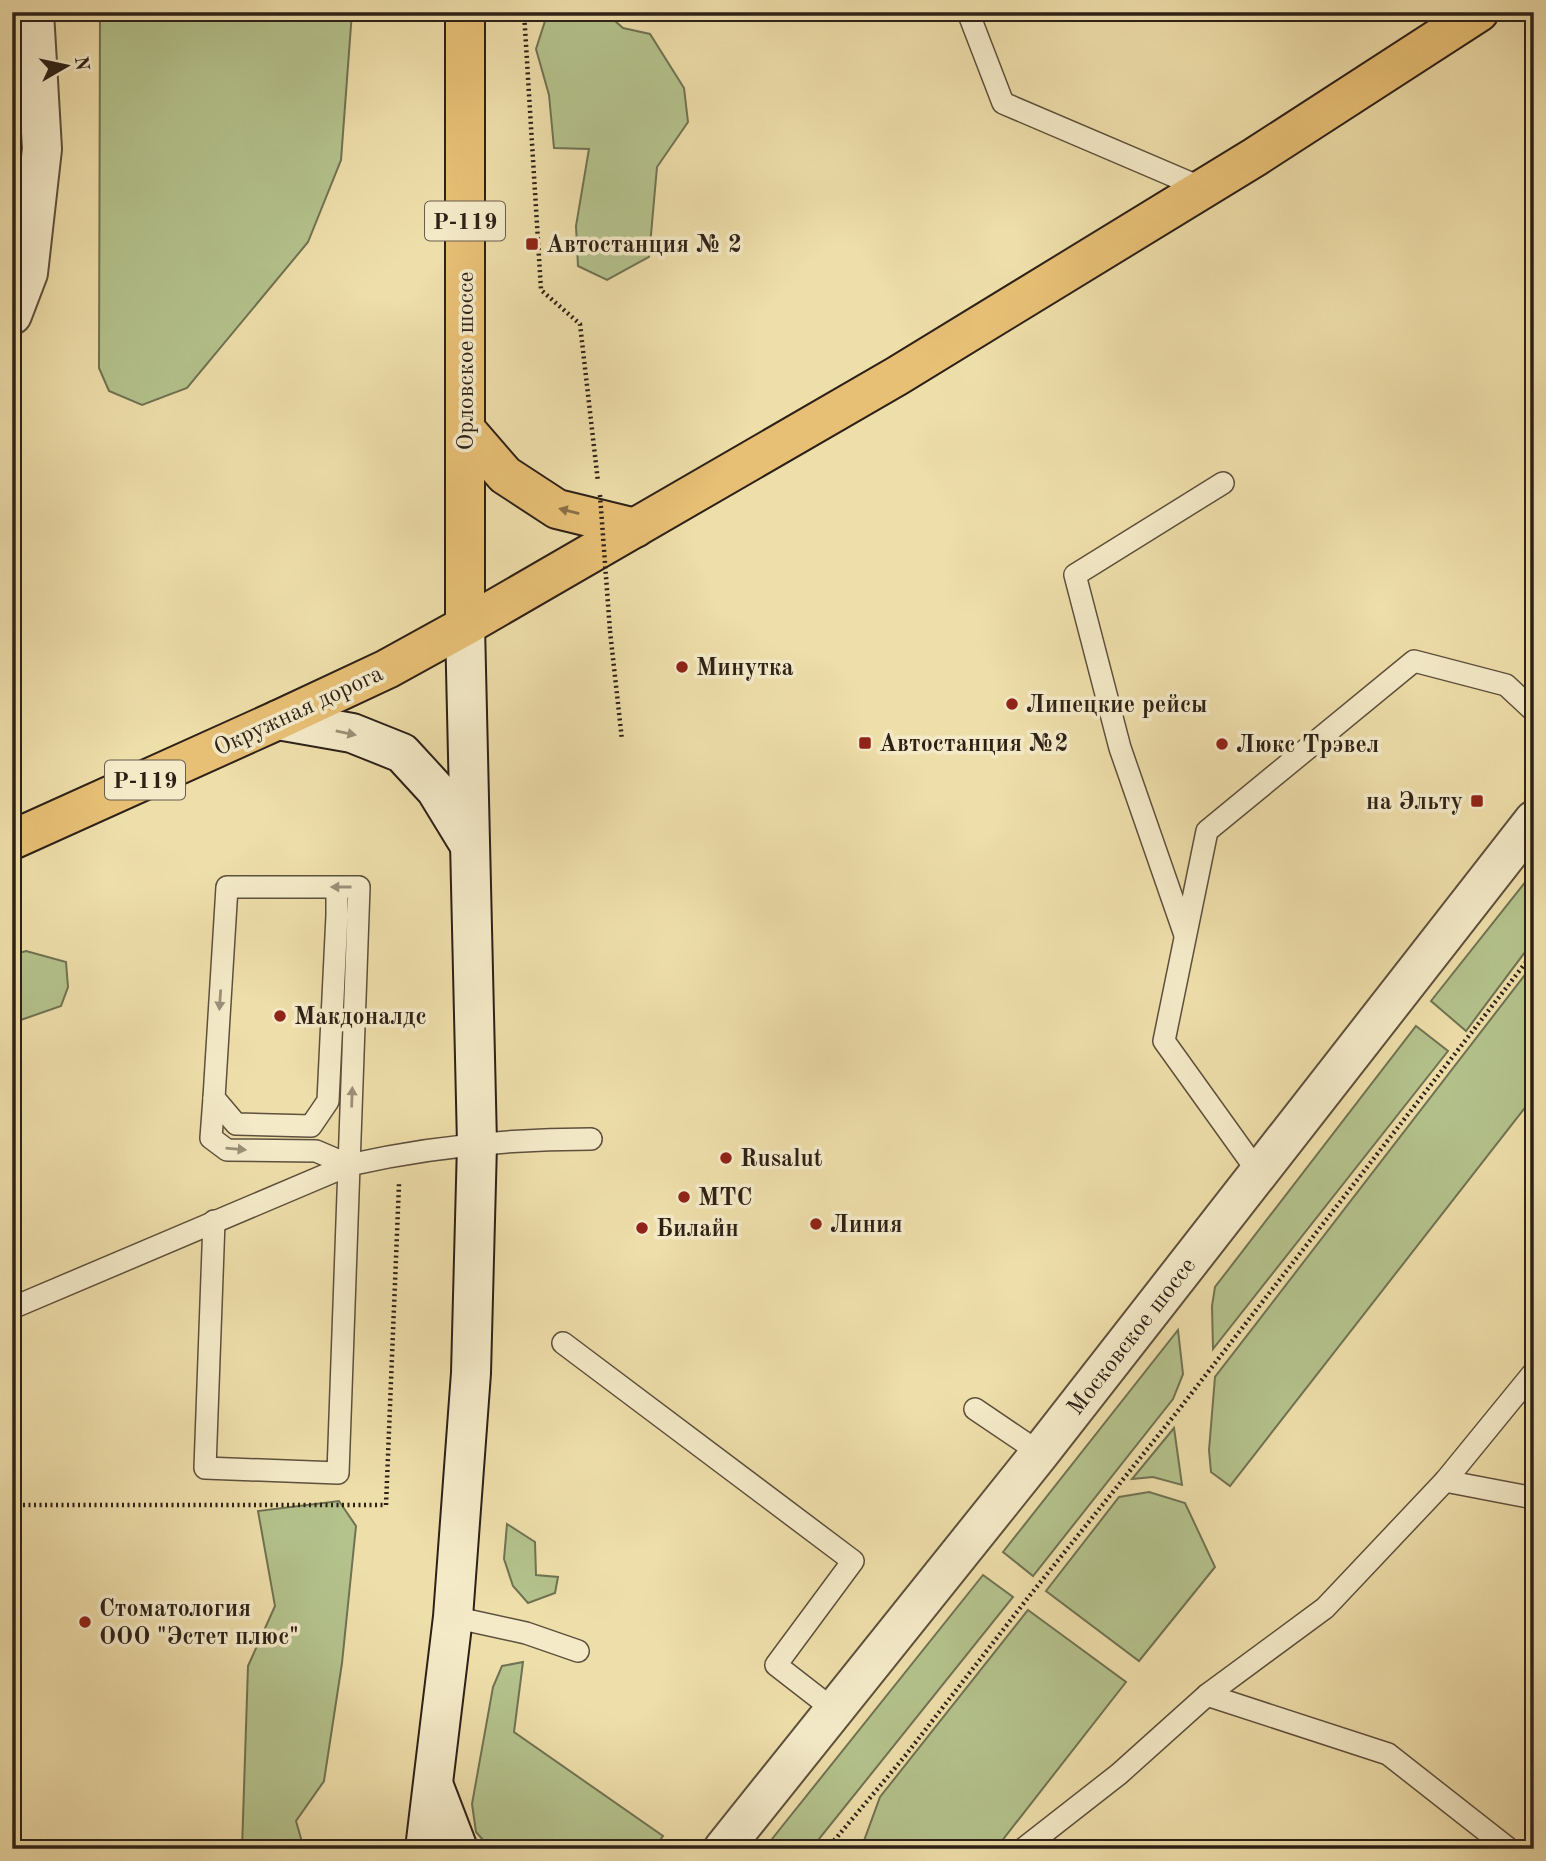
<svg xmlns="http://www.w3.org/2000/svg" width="1546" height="1861" font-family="'Old Standard TT',serif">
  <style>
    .green { fill: #b4c28c; stroke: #707252; stroke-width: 2 }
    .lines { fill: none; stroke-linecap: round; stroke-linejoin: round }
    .service-casing { stroke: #5d503c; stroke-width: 24 }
    .minor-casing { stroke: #5d503c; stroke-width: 42 }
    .tertiary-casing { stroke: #5d503c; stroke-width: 42 }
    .secondary-casing { stroke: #2d2117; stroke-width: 42 }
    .primary-casing { stroke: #2d2117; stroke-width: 42 }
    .trunk-casing { stroke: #2d2117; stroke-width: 42 }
    .path { stroke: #2d2117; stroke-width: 4.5; stroke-dasharray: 2 3.5; stroke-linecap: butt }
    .service { stroke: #f4eac8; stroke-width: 21 }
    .minor { stroke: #f4eac8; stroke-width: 38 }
    .tertiary { stroke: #f4eac8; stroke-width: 38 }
    .secondary { stroke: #f4eac8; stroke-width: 38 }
    .primary { stroke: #e7bf75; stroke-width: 38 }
    .trunk { stroke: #e7bf75; stroke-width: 38 }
    .path-bridge { stroke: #2d2117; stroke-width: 4.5; stroke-dasharray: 2 3.5; stroke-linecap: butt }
    .oneway { fill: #8a7046 }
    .oneway2 { fill: #9a9078 }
    .poi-dot { fill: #8f2418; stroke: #f4eac8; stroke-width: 2.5 }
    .labels { text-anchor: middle; stroke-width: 7; stroke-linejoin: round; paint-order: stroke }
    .shield { fill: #f4eac8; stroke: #695d4c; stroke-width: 2 }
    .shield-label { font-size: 23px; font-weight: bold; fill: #2d2117 }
    .poi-label { font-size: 24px; font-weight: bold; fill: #2d2117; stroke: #f4eac8; text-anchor: start }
    .street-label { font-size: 24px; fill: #2d2117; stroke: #f4eac8 }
  </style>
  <rect width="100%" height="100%" fill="#eedeaa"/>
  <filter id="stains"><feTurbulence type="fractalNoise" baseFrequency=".00286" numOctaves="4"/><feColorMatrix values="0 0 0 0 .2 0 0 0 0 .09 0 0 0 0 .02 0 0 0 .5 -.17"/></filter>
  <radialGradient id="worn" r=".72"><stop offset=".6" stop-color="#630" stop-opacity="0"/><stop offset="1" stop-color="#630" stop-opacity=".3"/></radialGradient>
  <g class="green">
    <path d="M100 12H352L341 160 308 242 187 388 142 405 109 391 99 368Z"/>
    <path d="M551 12H605L623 28 650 34 684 88 688 122 657 167 649 257 607 280 578 266 576 226 589 149 554 148 549 95 536 49 546 18Z"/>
    <path d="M1534 871V940L1466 1031 1431 1001Z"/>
    <path d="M26 951 66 962 68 987 61 1006 12 1023V955Z"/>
    <path d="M1534 963V1096L1230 1486 1211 1472 1209 1450 1215 1377Z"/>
    <path d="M1416 1026 1448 1051 1213 1349 1212 1306 1215 1287Z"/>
    <path d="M1178 1330 1183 1374 1173 1399 1033 1576 1003 1552Z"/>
    <path d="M1174 1428 1182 1485 1153 1477 1132 1479Z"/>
    <path d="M1149 1492 1185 1503 1215 1567 1139 1661 1046 1591 1119 1497Z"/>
    <path d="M339 1501 356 1526 342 1663 324 1781 296 1821 304 1849H242L248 1666 275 1606 258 1511Z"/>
    <path d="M507 1524 535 1542 536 1575 558 1577 555 1593 528 1603 513 1586 504 1559Z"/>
    <path d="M983 1575 1013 1597 811 1849H764Z"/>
    <path d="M1028 1610 1126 1682 1001 1842 992 1849H861L880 1797Z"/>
    <path d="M523 1662 514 1732 663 1836 654 1849H491L476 1832 472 1804 493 1687 502 1666Z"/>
  </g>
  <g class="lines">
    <defs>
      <g id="service">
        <path d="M968 12 1003 103 1202 188"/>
        <path d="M1185 935 1120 748 1075 575 1223 483"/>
        <path d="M214 1098 211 1138 227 1150 316 1151 349 1165"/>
        <path d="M1258 1172 1164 1041 1207 831 1414 661 1506 685 1534 711"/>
        <path d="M214 1221 205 1468 338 1473 359 887H227L214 1098 236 1124 311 1126 328 1101 337 915V887"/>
        <path d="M12 1308 349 1165C428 1147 510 1139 591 1139"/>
        <path d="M563 1343 853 1561 776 1665 834 1710"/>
        <path d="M975 1409 1040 1453"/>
        <path d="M1445 1481 1534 1498"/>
        <path d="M453 1617 526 1633 578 1651"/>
        <path d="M1207 1695 1388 1754 1509 1849"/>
        <path d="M1023 1849 1119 1774 1207 1695 1325 1608 1445 1481 1534 1372"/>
      </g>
      <path id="minor" d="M12 315 28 273 42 149 34 12"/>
      <path id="tertiary" d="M723 1849 1040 1453 1534 820"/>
      <g id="secondary">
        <path d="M278 720 352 733 402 753 436 790 469 844"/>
        <path d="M435 1789 458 1849"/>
        <path d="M425 1849 453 1617 471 1373 477 1144 465 626"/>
      </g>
      <g id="primary">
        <path d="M466 430 505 475 557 509 635 528"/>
        <path d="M465 626 897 376 1255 157 1479 12"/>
      </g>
      <path id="trunk" d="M12 840 278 720 387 669 465 626V12"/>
    </defs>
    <use href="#service" class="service-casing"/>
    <use href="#minor" class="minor-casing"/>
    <use href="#tertiary" class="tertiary-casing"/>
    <use href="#secondary" class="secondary-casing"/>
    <use href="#primary" class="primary-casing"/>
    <use href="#trunk" class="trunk-casing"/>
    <g class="path">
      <path d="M524 12 541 290 580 324 598 482"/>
      <path d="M610 631 622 740"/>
      <path d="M12 1505H386L399 1184"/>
      <path d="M827 1849 905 1756 1027 1599 1177 1412 1534 952"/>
    </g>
    <use href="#service" class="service"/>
    <use href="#minor" class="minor"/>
    <use href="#tertiary" class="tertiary"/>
    <use href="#secondary" class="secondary"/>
    <use href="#primary" class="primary"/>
    <use href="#trunk" class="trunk"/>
    <path class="path-bridge" d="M600 495 610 631"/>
  </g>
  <defs><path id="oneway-solid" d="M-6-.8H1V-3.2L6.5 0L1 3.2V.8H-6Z" transform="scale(1.75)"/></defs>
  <use class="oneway" href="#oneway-solid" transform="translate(569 511) rotate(-166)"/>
  <g class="oneway2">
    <use href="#oneway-solid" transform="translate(346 733) rotate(12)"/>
    <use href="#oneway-solid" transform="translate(341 887) rotate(-180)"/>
    <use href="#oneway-solid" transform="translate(220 1000) rotate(94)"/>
    <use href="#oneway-solid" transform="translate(352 1097) rotate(-88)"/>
    <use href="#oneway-solid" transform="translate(236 1149) rotate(5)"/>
  </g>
  <g class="poi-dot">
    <rect x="525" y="237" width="14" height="14" rx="3.5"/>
    <circle cx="682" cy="667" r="7"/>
    <circle cx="1012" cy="704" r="7"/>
    <rect x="858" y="736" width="14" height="14" rx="3.5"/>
    <circle cx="1222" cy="744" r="7"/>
    <rect x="1470" y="794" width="14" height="14" rx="3.5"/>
    <circle cx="280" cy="1016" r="7"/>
    <circle cx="726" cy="1158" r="7"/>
    <circle cx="684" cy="1197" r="7"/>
    <circle cx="816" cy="1224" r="7"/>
    <circle cx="642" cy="1228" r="7"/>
    <circle cx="85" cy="1622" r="7"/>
  </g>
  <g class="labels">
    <g class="shield">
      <rect x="425" y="201.5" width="80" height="39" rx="5"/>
      <rect x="105" y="760.5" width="80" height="39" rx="5"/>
    </g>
    <g class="shield-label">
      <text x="465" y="229">Р-119</text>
      <text x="145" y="788">Р-119</text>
    </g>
    <g class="poi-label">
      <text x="546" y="252">Автостанция № 2</text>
      <text x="696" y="675">Минутка</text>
      <text x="1026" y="712">Липецкие рейсы</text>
      <text x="879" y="751">Автостанция №2</text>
      <text x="1236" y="752">Люкс Трэвел</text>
      <text x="1463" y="809" text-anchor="end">на Эльту</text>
      <text x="294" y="1024">Макдоналдс</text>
      <text x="740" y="1166">Rusalut</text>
      <text x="698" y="1205">МТС</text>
      <text x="830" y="1232">Линия</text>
      <text x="656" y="1236">Билайн</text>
      <text x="99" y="1616">Стоматология<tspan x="99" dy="28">ООО "Эстет плюс"</tspan></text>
    </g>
    <g class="street-label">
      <text transform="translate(465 361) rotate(-90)" y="8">Орловское шоссе</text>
      <text transform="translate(298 710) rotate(-25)" y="8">Окружная дорога</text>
      <text transform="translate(1131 1336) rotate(-52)" y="8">Московское шоссе</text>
    </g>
  </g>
  <rect width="1546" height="1861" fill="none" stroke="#eedeaa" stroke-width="42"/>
  <rect x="14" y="14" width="1518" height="1833" fill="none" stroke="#2d2117" stroke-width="3.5"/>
  <rect x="21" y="21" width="1504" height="1819" fill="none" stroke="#2d2117" stroke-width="2"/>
  <g transform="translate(66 66) rotate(81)" stroke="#f4eac8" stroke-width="5" paint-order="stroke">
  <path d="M0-5L12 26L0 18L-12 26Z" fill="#2d2117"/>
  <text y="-10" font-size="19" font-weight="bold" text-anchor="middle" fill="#2d2117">N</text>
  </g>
  <rect width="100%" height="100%" filter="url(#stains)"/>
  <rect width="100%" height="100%" fill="url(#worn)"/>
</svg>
